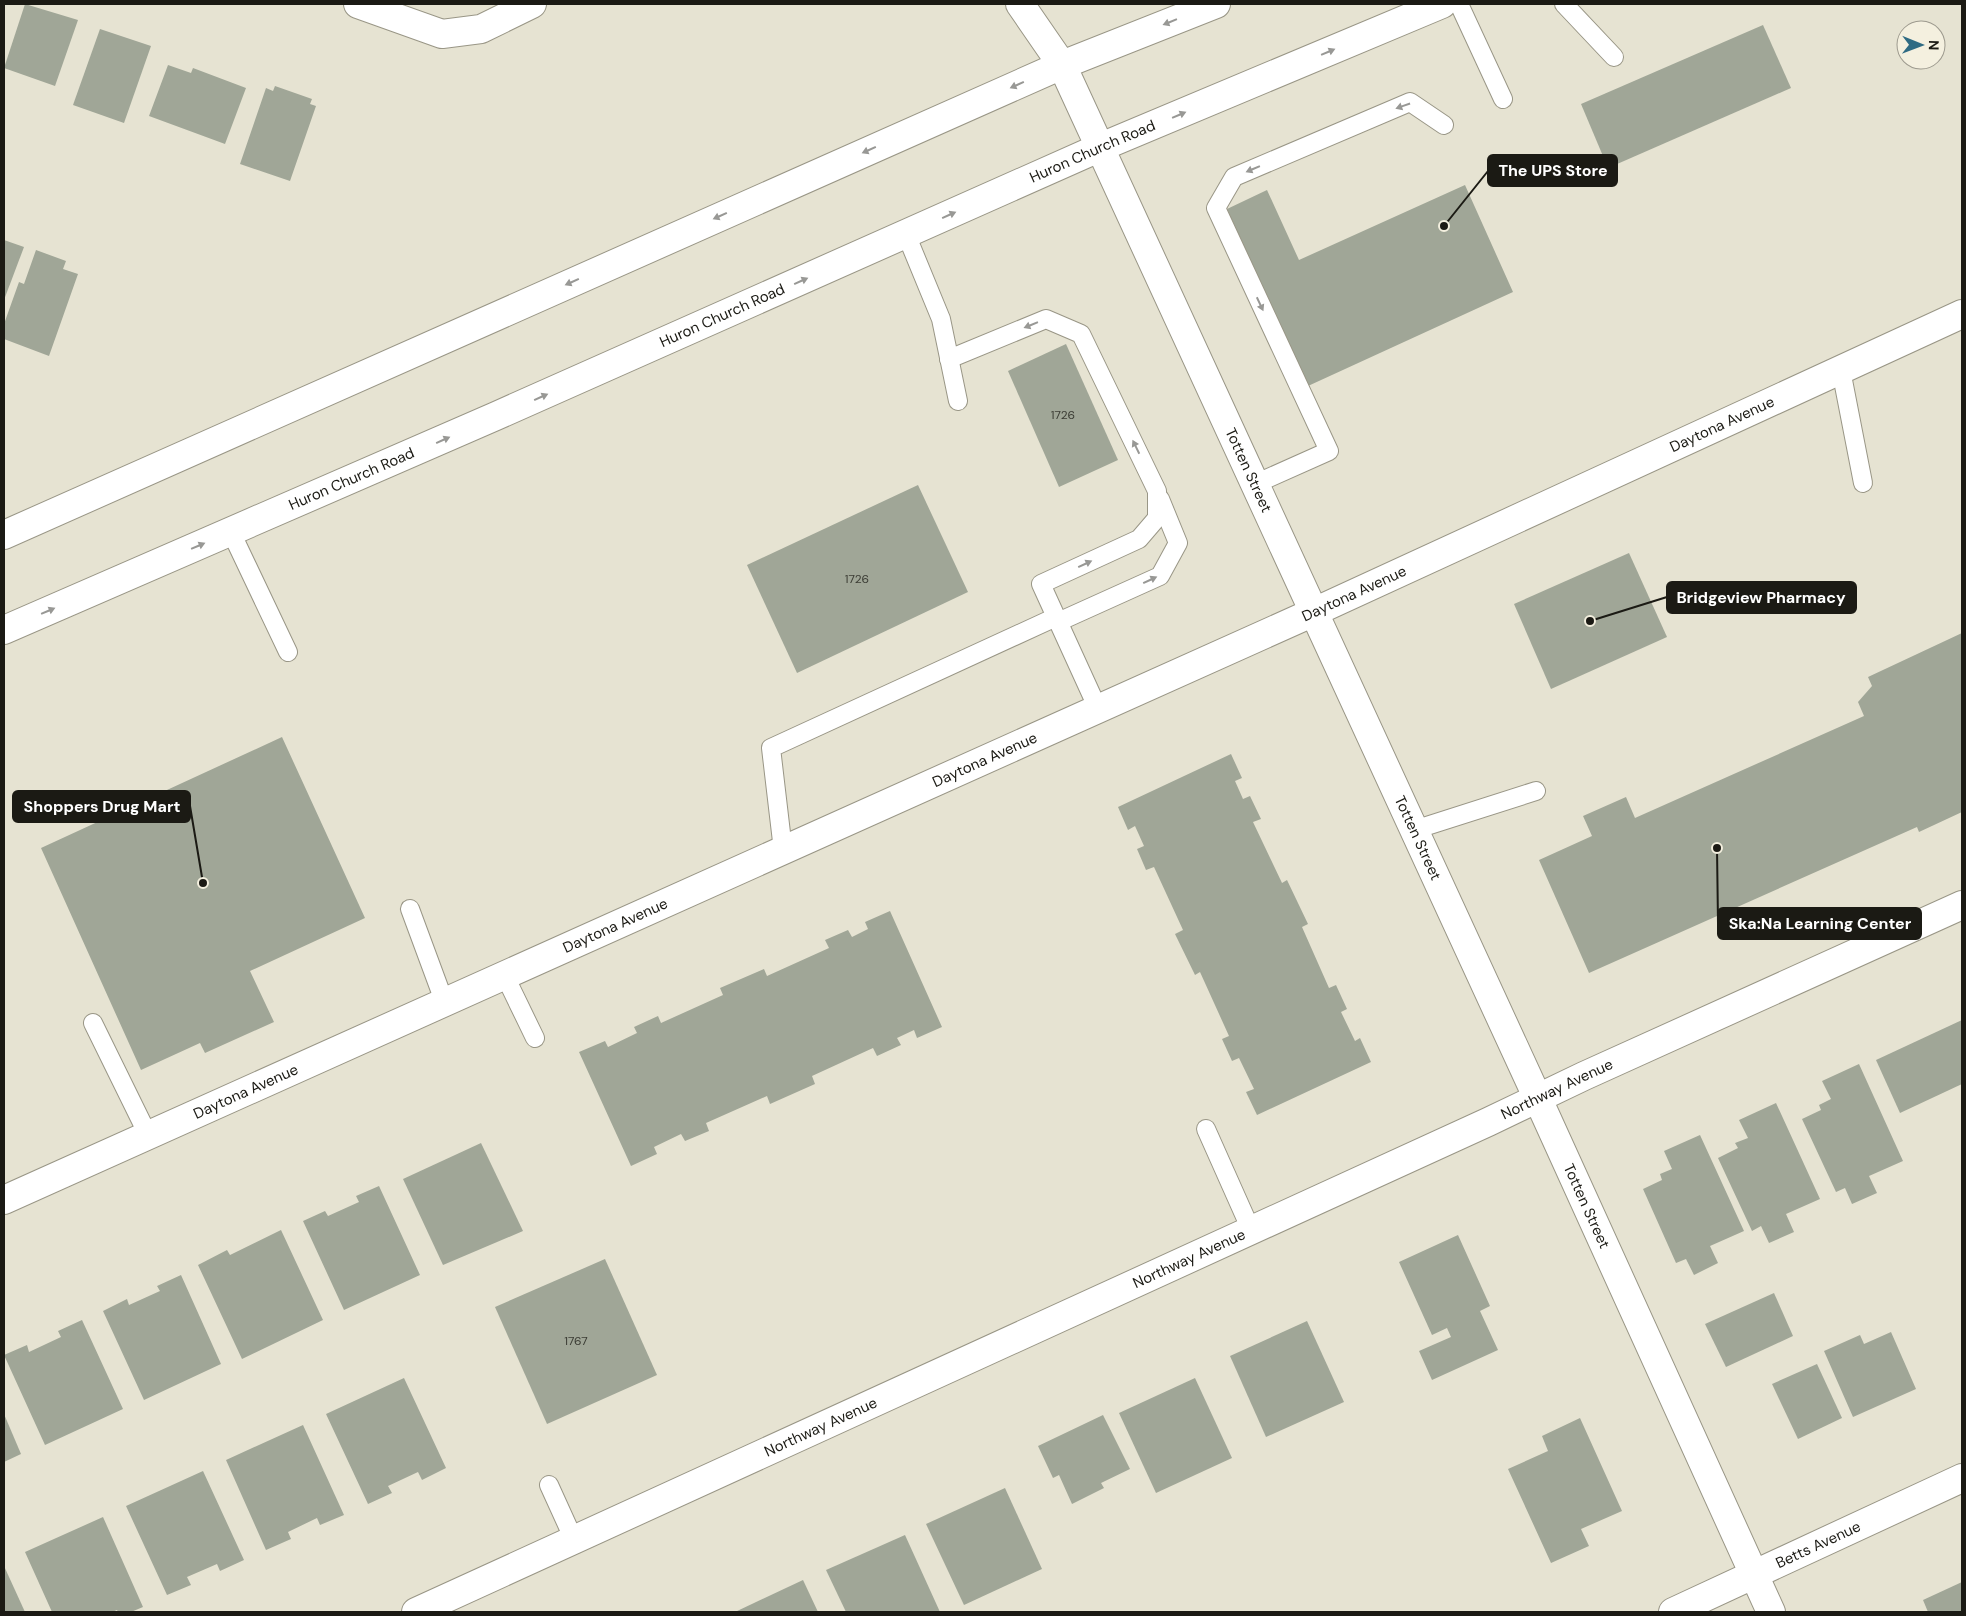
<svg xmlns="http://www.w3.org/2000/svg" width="1966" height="1616" font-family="'DM Sans',sans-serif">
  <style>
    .building { fill: #a0a697 }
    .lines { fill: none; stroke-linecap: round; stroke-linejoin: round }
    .lane-casing { stroke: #999686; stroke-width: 20 }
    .street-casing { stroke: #999686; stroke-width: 30 }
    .secondary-casing { stroke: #999686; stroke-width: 30 }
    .highway-casing { stroke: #999686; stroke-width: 30 }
    .lane { stroke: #fff; stroke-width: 18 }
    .street { stroke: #fff; stroke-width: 28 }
    .secondary { stroke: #fff; stroke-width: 28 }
    .highway { stroke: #fff; stroke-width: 28 }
    .oneway { fill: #989895 }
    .labels { text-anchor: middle; stroke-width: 5; stroke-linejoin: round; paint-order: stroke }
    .number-label { font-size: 12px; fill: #3c3d35 }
    .street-label { font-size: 15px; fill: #1b1a14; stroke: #f4f0df }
    .leader { fill: none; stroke: #1b1a14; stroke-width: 2 }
    .callout-dot { fill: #1b1a14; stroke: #f4f0df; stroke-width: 2 }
    .callout { fill: #1b1a14; stroke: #1b1a14; stroke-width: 2 }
    .callout-label { font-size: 16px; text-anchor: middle; font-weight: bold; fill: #fff }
  </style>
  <rect width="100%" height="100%" fill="#e6e3d2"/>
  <g class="building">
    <path d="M25 4 78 20 55 86 4 68Z"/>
    <path d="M1763 25 1791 88 1608 168 1581 104Z"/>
    <path d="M100 29 151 46 124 123 73 105Z"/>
    <path d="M168 65 191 73 193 68 246 88 225 144 149 116Z"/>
    <path d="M275 86 312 99 310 104 316 106 290 181 240 164 266 88 273 91Z"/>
    <path d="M1465 185 1513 292 1308 386 1227 209 1267 190 1299 260Z"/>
    <path d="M4 240 24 247 4 300Z"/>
    <path d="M36 250 66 261 63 269 78 274 49 356 4 339V324L19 282 24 284Z"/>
    <path d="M1066 344 1118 460 1059 487 1008 371Z"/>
    <path d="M918 485 968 592 797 673 747 565Z"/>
    <path d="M1629 553 1667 637 1551 689 1514 604Z"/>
    <path d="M1962 633V812L1919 832 1917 827 1589 973 1539 860 1592 836 1583 816 1626 797 1635 818 1864 716 1858 702 1872 686 1868 677Z"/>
    <path d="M282 737 365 918 250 971 274 1022 205 1053 200 1043 141 1070 41 848Z"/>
    <path d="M1231 754 1242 778 1235 781 1243 799 1250 796 1261 819 1253 822 1282 883 1287 880 1308 924 1302 927 1329 988 1336 985 1347 1009 1341 1012 1355 1041 1360 1038 1371 1062 1257 1115 1246 1092 1254 1089 1239 1058 1232 1061 1222 1039 1229 1036 1200 972 1195 975 1175 934 1183 930 1154 867 1146 870 1137 849 1144 846 1135 826 1128 830 1118 807Z"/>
    <path d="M890 911 942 1027 917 1038 914 1030 897 1038 901 1045 877 1056 873 1048 812 1076 815 1084 770 1104 767 1096 706 1123 709 1131 685 1141 681 1134 654 1147 657 1154 631 1166 579 1052 605 1041 608 1047 637 1033 634 1027 658 1016 661 1023 723 995 720 988 764 969 767 976 829 948 825 940 848 930 852 937 868 929 865 922Z"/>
    <path d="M1962 1020V1084L1900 1113 1876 1060Z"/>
    <path d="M1859 1064 1903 1161 1869 1176 1877 1193 1852 1204 1845 1188 1836 1192 1802 1119 1821 1110 1819 1105 1831 1099 1822 1081Z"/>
    <path d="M1776 1103 1820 1199 1786 1214 1794 1232 1769 1243 1761 1226 1752 1231 1718 1158 1738 1148 1735 1143 1748 1138 1739 1120Z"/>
    <path d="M1700 1135 1744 1231 1710 1246 1718 1263 1694 1275 1686 1259 1676 1263 1643 1189 1662 1180 1660 1174 1672 1169 1664 1151Z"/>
    <path d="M481 1143 523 1231 443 1265 403 1179Z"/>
    <path d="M379 1186 420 1275 344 1310 303 1221 325 1211 328 1216 359 1202 356 1196Z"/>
    <path d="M281 1230 323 1320 242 1359 198 1265 227 1250 230 1255Z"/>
    <path d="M1458 1235 1490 1306 1480 1311 1498 1350 1432 1380 1419 1351 1451 1337 1447 1328 1432 1335 1399 1262Z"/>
    <path d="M605 1259 657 1375 547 1424 495 1307Z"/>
    <path d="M181 1275 221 1364 144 1400 103 1311 127 1299 129 1305 160 1291 157 1286Z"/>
    <path d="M1774 1293 1793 1336 1726 1367 1705 1324Z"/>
    <path d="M82 1320 123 1409 45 1445 4 1355 27 1345 29 1352 61 1337 58 1331Z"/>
    <path d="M1307 1321 1344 1402 1266 1437 1230 1356Z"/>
    <path d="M1891 1332 1916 1389 1853 1417 1824 1351 1860 1335 1864 1344Z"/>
    <path d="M1817 1364 1842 1418 1798 1439 1772 1384Z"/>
    <path d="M404 1378 446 1468 422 1480 418 1472 388 1486 392 1493 368 1504 326 1414Z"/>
    <path d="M1195 1378 1232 1458 1156 1493 1119 1413Z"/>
    <path d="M4 1414 21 1454 4 1462Z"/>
    <path d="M1103 1415 1130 1469 1101 1483 1104 1488 1072 1504 1059 1475 1053 1478 1038 1446Z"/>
    <path d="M1580 1418 1622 1511 1581 1529 1589 1546 1551 1563 1508 1469 1548 1451 1542 1436Z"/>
    <path d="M303 1425 344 1515 320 1525 317 1518 288 1532 291 1539 266 1550 226 1460Z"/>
    <path d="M203 1471 244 1560 220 1571 217 1564 187 1577 191 1585 167 1595 126 1506Z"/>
    <path d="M1005 1488 1042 1569 964 1605 926 1524Z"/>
    <path d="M103 1517 143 1607 131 1612H118L117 1610 112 1612H52L25 1552Z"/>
    <path d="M905 1535 940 1612H846L826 1570Z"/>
    <path d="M4 1566 25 1612H4Z"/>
    <path d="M803 1580 818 1612H735Z"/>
    <path d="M1962 1582V1612H1928L1923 1600Z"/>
  </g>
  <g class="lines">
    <defs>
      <g id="lane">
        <path d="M1459 4 1503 99"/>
        <path d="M1564 4 1614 57"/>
        <path d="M906 234 941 319 958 401"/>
        <path d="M949 359 1046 319 1081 334 1157 491V518L1139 539 1041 584 1098 709"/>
        <path d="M1841 370 1863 483"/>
        <path d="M1255 484 1329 451 1216 208 1234 177 1410 102 1444 125"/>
        <path d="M231 532 288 652"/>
        <path d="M1058 622 1160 576 1178 543 1160 499"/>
        <path d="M1414 830 1536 791"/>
        <path d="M783 850 771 748 1056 617"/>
        <path d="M410 909 444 1001"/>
        <path d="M504 974 535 1038"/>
        <path d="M93 1023 148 1135"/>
        <path d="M1206 1129 1251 1230"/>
        <path d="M549 1485 574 1540"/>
      </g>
      <g id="street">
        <path d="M358 4 442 34 481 29 532 4"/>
        <path id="s1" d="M1062 65 1538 1099 1771 1612"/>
        <path id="s2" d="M4 1200 1314 612 1962 314"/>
        <path id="s3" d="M416 1612 1488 1122 1584 1076 1962 905"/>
        <path id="s4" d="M1673 1612 1962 1478"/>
      </g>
      <path id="secondary" d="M1020 4 1062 65"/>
      <g id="highway">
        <path d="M4 535 1062 65 1216 4"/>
        <path id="s5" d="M4 630 496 416 1101 147 1442 4"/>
      </g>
    </defs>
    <use href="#lane" class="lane-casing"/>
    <use href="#street" class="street-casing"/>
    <use href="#secondary" class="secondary-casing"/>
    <use href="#highway" class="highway-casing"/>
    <use href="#lane" class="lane"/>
    <use href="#street" class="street"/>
    <use href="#secondary" class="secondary"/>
    <use href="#highway" class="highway"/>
  </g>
  <defs><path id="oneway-solid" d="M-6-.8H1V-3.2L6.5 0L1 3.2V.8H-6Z" transform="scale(1.25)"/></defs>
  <g class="oneway">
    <use href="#oneway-solid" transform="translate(1170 22) rotate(158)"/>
    <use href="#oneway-solid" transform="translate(1328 52) rotate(-23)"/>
    <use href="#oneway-solid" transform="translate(1017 85) rotate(156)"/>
    <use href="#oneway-solid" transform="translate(1403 106) rotate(161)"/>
    <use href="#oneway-solid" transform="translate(1179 115) rotate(-23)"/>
    <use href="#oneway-solid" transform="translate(869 150) rotate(156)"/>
    <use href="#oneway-solid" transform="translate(1253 169) rotate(157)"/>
    <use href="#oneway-solid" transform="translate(949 215) rotate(-24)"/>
    <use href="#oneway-solid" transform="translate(720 216) rotate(156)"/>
    <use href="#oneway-solid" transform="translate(801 281) rotate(-24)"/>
    <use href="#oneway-solid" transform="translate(572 282) rotate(156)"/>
    <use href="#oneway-solid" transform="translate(1260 304) rotate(65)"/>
    <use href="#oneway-solid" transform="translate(1031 325) rotate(158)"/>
    <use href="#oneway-solid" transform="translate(541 397) rotate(-24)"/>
    <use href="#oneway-solid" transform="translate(443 440) rotate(-24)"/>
    <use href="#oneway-solid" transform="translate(1136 447) rotate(-116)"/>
    <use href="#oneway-solid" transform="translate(198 546) rotate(-23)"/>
    <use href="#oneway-solid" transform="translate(1085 564) rotate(-25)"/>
    <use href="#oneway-solid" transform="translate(1150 580) rotate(-25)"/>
    <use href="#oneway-solid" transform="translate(48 611) rotate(-23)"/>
  </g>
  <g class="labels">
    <g class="number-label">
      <text x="1063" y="419">1726</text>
      <text x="857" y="583">1726</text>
      <text x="576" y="1345">1767</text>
    </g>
    <g class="street-label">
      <text dy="5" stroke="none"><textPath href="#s5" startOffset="1189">Huron Church Road</textPath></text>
      <text dy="5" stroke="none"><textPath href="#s5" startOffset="784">Huron Church Road</textPath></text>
      <text dy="5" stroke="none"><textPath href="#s2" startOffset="1885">Daytona Avenue</textPath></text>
      <text dy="5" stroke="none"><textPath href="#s1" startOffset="446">Totten Street</textPath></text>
      <text dy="5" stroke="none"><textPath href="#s5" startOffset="379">Huron Church Road</textPath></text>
      <text dy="5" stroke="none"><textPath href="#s2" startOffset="1480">Daytona Avenue</textPath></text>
      <text dy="5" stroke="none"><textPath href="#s2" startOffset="1075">Daytona Avenue</textPath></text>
      <text dy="5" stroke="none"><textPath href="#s1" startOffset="851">Totten Street</textPath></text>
      <text dy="5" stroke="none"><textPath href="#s2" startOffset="670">Daytona Avenue</textPath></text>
      <text dy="5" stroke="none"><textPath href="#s3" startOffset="1255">Northway Avenue</textPath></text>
      <text dy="5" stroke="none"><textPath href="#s2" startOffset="265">Daytona Avenue</textPath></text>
      <text dy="5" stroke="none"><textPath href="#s1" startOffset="1256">Totten Street</textPath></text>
      <text dy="5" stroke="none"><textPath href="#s3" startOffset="850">Northway Avenue</textPath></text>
      <text dy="5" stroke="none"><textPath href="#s3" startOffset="445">Northway Avenue</textPath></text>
      <text dy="5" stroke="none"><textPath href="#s4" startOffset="160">Betts Avenue</textPath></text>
    </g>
  </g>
  <path class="leader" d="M1444 226L1488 171M1590 621L1667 597M203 883L190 806M1717 848L1718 923"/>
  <g class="callout-dot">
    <circle cx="1444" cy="226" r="5"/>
    <circle cx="1590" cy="621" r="5"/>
    <circle cx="203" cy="883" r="5"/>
    <circle cx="1717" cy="848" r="5"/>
  </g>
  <g class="callout">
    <rect x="1488" y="155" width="129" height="31" rx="5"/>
    <rect x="1667" y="582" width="189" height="31" rx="5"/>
    <rect x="13" y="791" width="177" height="31" rx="5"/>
    <rect x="1718" y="908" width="203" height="31" rx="5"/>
  </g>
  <g class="callout-label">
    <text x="1553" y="176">The UPS Store</text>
    <text x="1761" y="603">Bridgeview Pharmacy</text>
    <text x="102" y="812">Shoppers Drug Mart</text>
    <text x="1820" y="929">Ska:Na Learning Center</text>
  </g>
  <rect width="1966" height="1616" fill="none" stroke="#1b1a14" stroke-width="10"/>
  <g transform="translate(1921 45) rotate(91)"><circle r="24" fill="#f4f0df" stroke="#9d9a8e"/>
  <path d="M0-4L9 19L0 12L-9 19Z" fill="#2f6b83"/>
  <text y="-8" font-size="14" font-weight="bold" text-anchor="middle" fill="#1b1a14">N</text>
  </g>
</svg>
